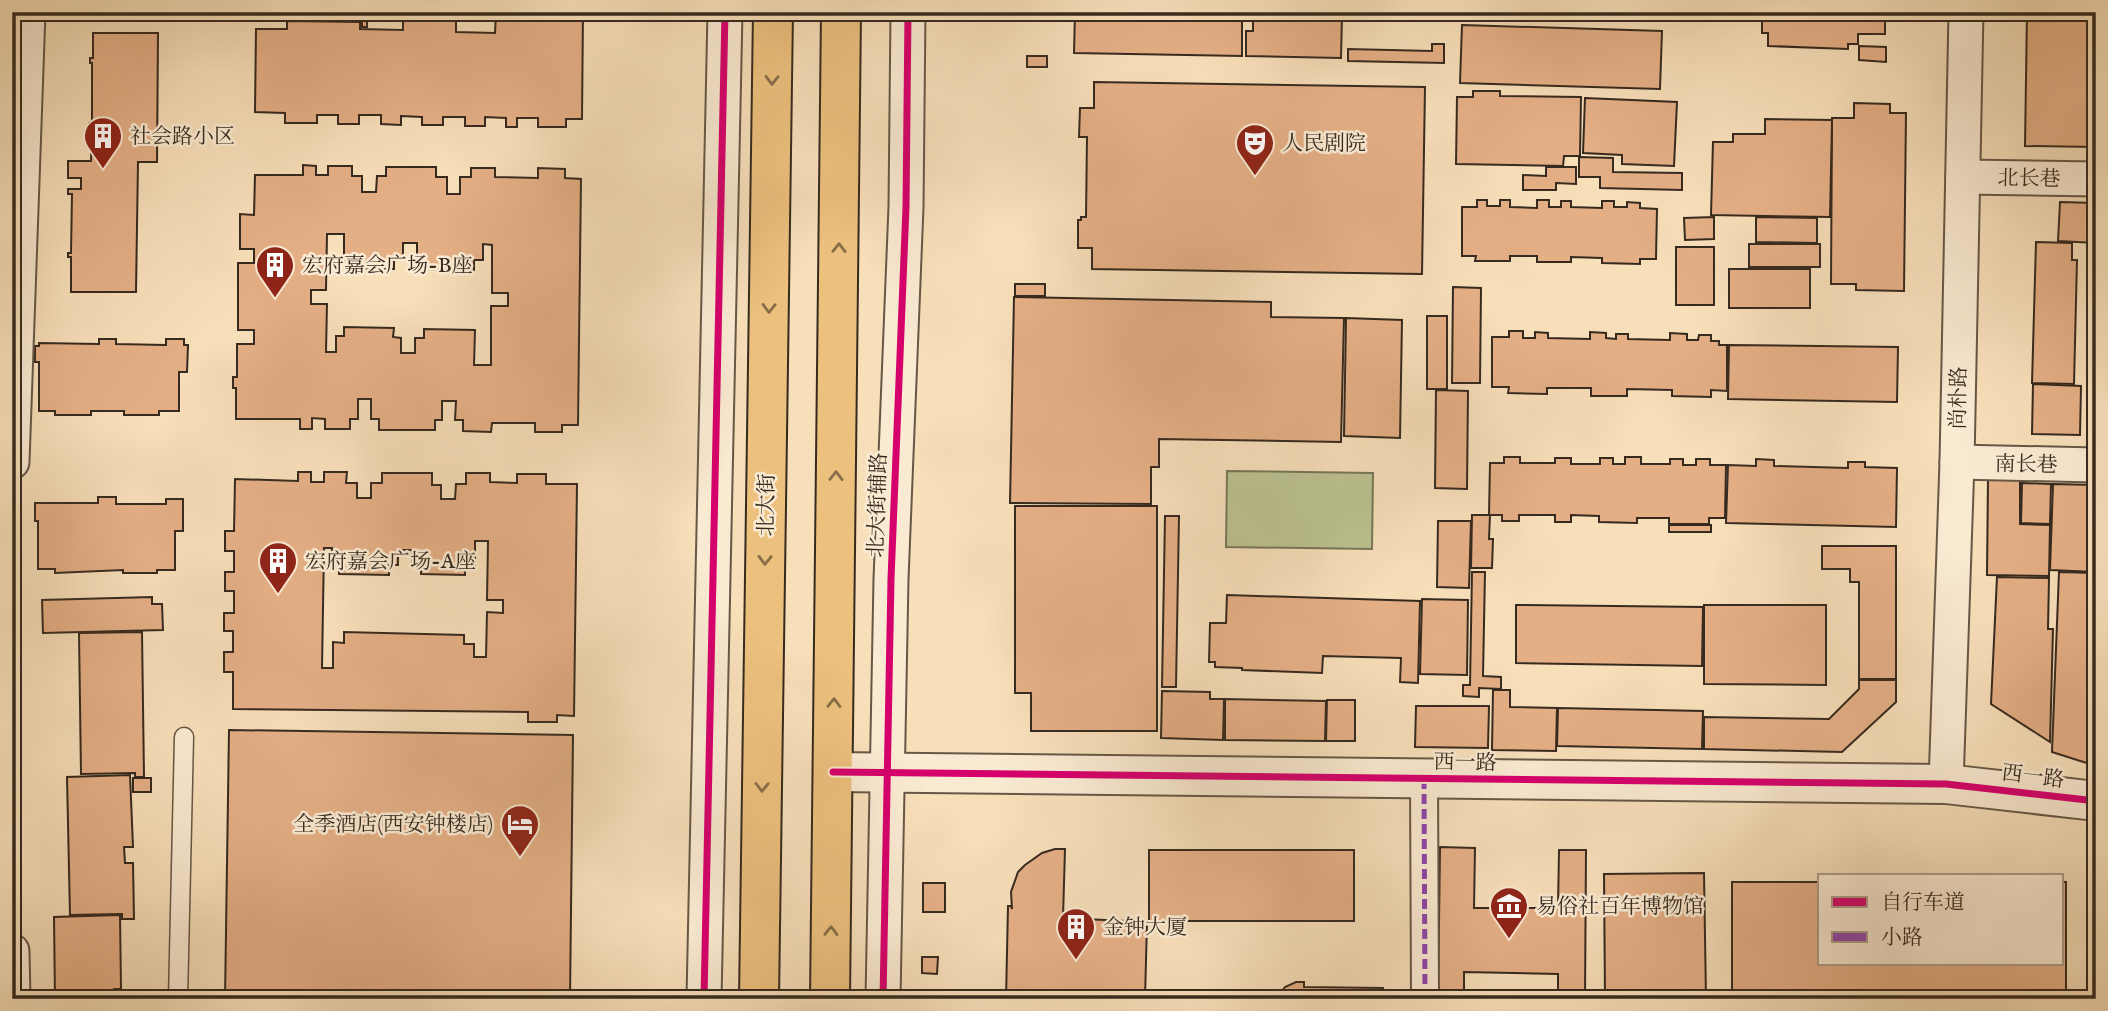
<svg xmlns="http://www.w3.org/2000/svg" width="2108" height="1011" font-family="'IM FELL English','Noto Serif SC',serif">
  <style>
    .green { fill: #bbc291; stroke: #787658; stroke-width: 2 }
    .building { fill: #e5af86; stroke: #362a1f; stroke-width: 2; fill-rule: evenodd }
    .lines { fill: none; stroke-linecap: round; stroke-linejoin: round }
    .service-casing { stroke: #665746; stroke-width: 21 }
    .pedestrian-casing { stroke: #665746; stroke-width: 30 }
    .minor-casing { stroke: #665746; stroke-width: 37 }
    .tertiary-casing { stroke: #665746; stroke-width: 42 }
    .primary-casing { stroke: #362a1f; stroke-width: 42 }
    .service { stroke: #faead2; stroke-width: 18 }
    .pedestrian { stroke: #faead2; stroke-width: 26 }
    .minor { stroke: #faead2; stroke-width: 33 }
    .tertiary { stroke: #faead2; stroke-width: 38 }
    .primary { stroke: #ecc07d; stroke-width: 38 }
    .quiet { stroke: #8e44ad; stroke-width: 5; stroke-dasharray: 10 5; stroke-linecap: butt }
    .cycleway-casing { stroke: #faead2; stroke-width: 11 }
    .cycleway { stroke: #d6006c; stroke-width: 7 }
    .oneway { stroke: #886e49 }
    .labels { text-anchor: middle; stroke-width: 5; stroke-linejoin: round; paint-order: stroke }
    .poi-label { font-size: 21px; fill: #362a1f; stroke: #faead2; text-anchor: start }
    .street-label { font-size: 21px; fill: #362a1f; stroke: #faead2 }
  </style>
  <rect width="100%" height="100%" fill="#f7dfba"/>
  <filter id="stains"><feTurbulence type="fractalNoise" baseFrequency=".00286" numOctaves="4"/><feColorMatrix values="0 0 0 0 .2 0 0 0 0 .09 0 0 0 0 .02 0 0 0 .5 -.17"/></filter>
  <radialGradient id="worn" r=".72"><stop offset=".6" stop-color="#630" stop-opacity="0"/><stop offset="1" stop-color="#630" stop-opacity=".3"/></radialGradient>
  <path class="green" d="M1227 471 1373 473 1372 549 1226 547Z"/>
  <g class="building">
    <rect x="257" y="12" width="84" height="8"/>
    <path d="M343 12H367V27H362V19H343Z"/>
    <path d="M403 12H456V32L495 33 496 12H583L582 119H566V127H538V118H517V127H506V118L485 117V126H465V117H443V125H422V117L401 116V125L381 124V115H359V124H338V115H317V123H285V113L255 112 256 29H287V21L360 22V29L403 30Z"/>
    <path d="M1075 12H1242V56L1074 53Z"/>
    <path d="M1253 12H1348V16H1342L1341 58 1246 56V31H1253Z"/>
    <path d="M1762 12H1885V34H1858V44H1848V49L1768 46V33H1762Z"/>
    <path d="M2027 12H2096V147L2025 146Z"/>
    <path d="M1462 25 1662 31 1660 89 1460 83Z"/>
    <path d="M93 33H158L157 162H138L136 292H71V257H68V253H71L72 194H68V189H81V178H68V161H91L92 127H89V123H92V63H90V58H93Z"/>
    <path d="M1432 44H1444V63L1348 61V49L1432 51Z"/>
    <path d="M1859 46 1886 47V62L1859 60Z"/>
    <rect x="1027" y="56" width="20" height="11"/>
    <path d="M1094 82 1425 87 1422 274 1092 269V248H1078V220H1081V217H1086L1087 137H1079L1080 108H1094Z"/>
    <path d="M1473 91H1500V96L1581 97 1580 156H1564L1563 166 1456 164 1457 97H1473Z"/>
    <path d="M1585 98 1677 102 1674 166 1622 164V155L1583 153Z"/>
    <path d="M1854 103 1890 104V113H1906L1904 291 1856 290V284H1831L1832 118H1854Z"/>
    <path d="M1765 119 1832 120 1830 217 1711 215 1713 142H1733V134H1765Z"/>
    <path d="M1579 157 1613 158V172L1682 173V190L1600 188V177H1579Z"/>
    <path d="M303 165 316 166V175H328V166H352V176H362V192H376L377 176H386V167H436V177H447V194H460V177H471V168H495V177L538 178V168L565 169V178L581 179 578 425H562V432H535V423H492L491 432 463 431V420H455L456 401H442V420H435V430H379V419H371V399H358V419H350V429H325V419L312 418V429H300V419H236V388H233V377H237V344H254V330H238V263H254V249H240V214L254 215 255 175H303ZM327 234H344V268L394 269V259H403V243H417V260H425V269L474 270V260H483V244L492 245V293H508V306H491V365H474L475 330 424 329V338H415V353H401V338L393 337 394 328 344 327V336H336V352H326L327 304H311V290H326Z"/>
    <path d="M1546 167H1576V184L1556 183V190H1523V175L1546 176Z"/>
    <path d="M1477 200H1487V206H1500V200H1510V207L1537 208V200H1549V207H1561V201H1571V207L1602 208V201H1614V207H1627V202L1640 203V208L1657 209 1656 259H1640V264L1602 263V258L1571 257V262H1537V256H1510V261H1475L1476 256H1462V207H1477Z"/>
    <path d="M2060 202 2096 203V243L2058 241Z"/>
    <path d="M1714 217V239L1685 240 1684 218Z"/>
    <path d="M1756 217 1817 218V243L1756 242Z"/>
    <path d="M2036 242 2072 243V260H2077L2074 384 2032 383Z"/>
    <rect x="1749" y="244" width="71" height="23"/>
    <rect x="1676" y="247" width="38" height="58"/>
    <rect x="1729" y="269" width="81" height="39"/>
    <rect x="1015" y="284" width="30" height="12"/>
    <path d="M1453 287 1481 288 1480 383H1452Z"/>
    <path d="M1014 297 1271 302V317L1344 318 1341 442 1159 439V467H1151V504L1010 503Z"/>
    <rect x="1427" y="316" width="20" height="73"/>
    <path d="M1346 318 1402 320 1400 438 1344 436Z"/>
    <path d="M1509 331H1523V338H1535V332L1548 333V338L1590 339V332L1606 333V338L1616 339V334H1628V339L1670 340V333L1687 334V340H1698L1699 335H1711V341H1719V345H1727V391L1711 390V397L1672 396V390L1627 389V396H1591V388H1547V394L1508 393 1509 387H1492V337H1509Z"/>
    <path d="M99 339H116V344L166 345V339H184V345H188L187 372H179V411H159V415H124V411H91V415H55V411H39V362H35V346H39V343L99 344Z"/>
    <path d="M1729 345 1898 347 1897 402 1728 399Z"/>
    <path d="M2033 384 2081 386 2080 435 2032 434Z"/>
    <path d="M1436 390 1468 391 1467 489 1435 488Z"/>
    <path d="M1504 457H1520V463H1555V458H1571V464H1600V458H1613V464H1625V457H1641V464H1670V459H1683V465H1696V459H1710V465H1726L1725 518H1709V524H1669V518H1637V523L1599 522V516L1571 515V522H1555V515H1519V521H1502V515H1489L1490 463H1504Z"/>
    <path d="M1756 459 1774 460V466L1848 468V462H1865V467L1897 468 1896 527 1726 523 1728 465 1756 466Z"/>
    <path d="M298 472H311V482H324V472H347L346 483H357V498H371V483H382V473H432V485H441V499H455L456 484H466V473H490V482L517 483V474H546V484H577L574 716 557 715V722H528V712L233 709V672H224V652H233V631H224V613H234V591H225V572H234V551H225V531H234L235 479 298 481ZM475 541H488L487 600H503V613L487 612 486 657H474V644H464V635L344 632V643L333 642V668H322L324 548H332L331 565H339V574L389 575V565H398V550H412V566H421V574L465 575V567H475Z"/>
    <path d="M1988 479H2020V524L2050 525 2049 576 1987 575Z"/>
    <path d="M2022 483 2051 484 2050 524 2021 523Z"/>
    <path d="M2053 484 2096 485V572L2050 570Z"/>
    <path d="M98 497H116V504H166V499H183V531H175V570H157V573H123V570L55 573V569H38V521H35V503H98Z"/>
    <path d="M1015 506H1157V731H1031V693H1015Z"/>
    <path d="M1472 515H1490L1489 539H1493L1492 568H1471Z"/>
    <path d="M1165 516H1179L1176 687H1162Z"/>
    <path d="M1438 521H1471L1469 588 1437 587Z"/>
    <rect x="1669" y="525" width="42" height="7"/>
    <path d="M1822 546H1896V679H1859V582H1850V569H1822Z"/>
    <path d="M1472 572H1485L1483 676 1501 677V689L1479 688V697L1463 696V685H1470Z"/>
    <path d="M2059 572 2096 573V766L2052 752Z"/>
    <path d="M1997 577 2049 578 2048 629H2053L2050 742 1991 704Z"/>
    <path d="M1227 595 1420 601 1418 683 1400 682 1401 658 1323 656 1322 673 1242 670V668L1215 667V662H1209L1210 623H1226Z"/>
    <path d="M152 597V604H162L163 630 43 633 42 600Z"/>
    <path d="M1422 599 1468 600 1467 675 1420 674Z"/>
    <path d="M1516 605 1703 607 1702 666 1516 663Z"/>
    <path d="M1704 605H1826V685L1704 684Z"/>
    <path d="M142 632 144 777H135V773L81 774 79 633Z"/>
    <path d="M1859 680H1896V702L1842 752 1704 749V717L1829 719 1859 689Z"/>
    <path d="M1493 690H1510V707L1557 708 1556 751 1492 750Z"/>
    <path d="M1162 691 1210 692V699H1224L1223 740 1161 738Z"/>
    <path d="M1225 699 1326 701 1325 741 1225 740Z"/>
    <path d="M1327 700H1355V741H1326Z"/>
    <path d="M1416 706H1489L1488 748 1415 747Z"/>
    <path d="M1558 708 1703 711 1702 749 1557 746Z"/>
    <path d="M229 730 573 735 570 999H225Z"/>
    <path d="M130 775 133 847H124L125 863H133L134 919H122V914L70 915 67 777Z"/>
    <rect x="133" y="778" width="18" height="14"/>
    <path d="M1440 847 1475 848 1474 908H1558L1559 850H1586L1585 999H1558V974L1464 972V999H1438Z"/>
    <path d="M1055 849H1065L1063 918 1147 922 1145 999H1006L1008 906H1011L1012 909 1011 892 1018 872 1025 865 1042 853Z"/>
    <rect x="1149" y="850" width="205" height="71"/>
    <path d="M1704 873 1706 999H1605L1604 874Z"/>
    <path d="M1732 882H1819V964H2061V882H2066V999H1732Z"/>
    <rect x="923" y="883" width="22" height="29"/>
    <path d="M120 915 121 989H114V999H55L54 917Z"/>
    <path d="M922 957H938L937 974 922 973Z"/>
    <path d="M1296 982H1304V987L1383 988 1384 999H1276L1285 987Z"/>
  </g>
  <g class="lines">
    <defs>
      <path id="service" d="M178 999 184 737"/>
      <path id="pedestrian" d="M1424 779 1425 999"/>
      <g id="minor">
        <path d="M1963 177 2096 179"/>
        <path d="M12 462 28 12"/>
        <path d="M1957 462 2096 465"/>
        <path d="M1946 784 1957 462 1966 12"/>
        <path d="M12 951 13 999"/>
        <path d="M704 999 725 12"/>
        <path d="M883 999 891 579 906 207 908 12"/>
      </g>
      <path id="tertiary" d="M833 772 1946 784 2096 801"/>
      <g id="primary">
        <path d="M759 999 773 12"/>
        <path d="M830 999 841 12"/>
      </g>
    </defs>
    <use href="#service" class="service-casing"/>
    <use href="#pedestrian" class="pedestrian-casing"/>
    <use href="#minor" class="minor-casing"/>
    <use href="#tertiary" class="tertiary-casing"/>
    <use href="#primary" class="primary-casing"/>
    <use href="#service" class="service"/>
    <use href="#pedestrian" class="pedestrian"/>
    <use href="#minor" class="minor"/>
    <use href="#tertiary" class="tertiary"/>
    <use href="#primary" class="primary"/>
    <path class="quiet" d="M1424 779 1425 999"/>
    <defs>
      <g id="cycleway">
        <path d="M833 772 1946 784 2096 801"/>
        <path d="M704 999 725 12"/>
        <path d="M883 999 891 579 906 207 908 12"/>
      </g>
    </defs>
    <use href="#cycleway" class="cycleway-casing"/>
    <use href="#cycleway" class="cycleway"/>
  </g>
  <defs><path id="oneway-chevron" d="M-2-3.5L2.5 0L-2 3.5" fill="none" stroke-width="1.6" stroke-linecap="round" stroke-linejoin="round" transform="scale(1.75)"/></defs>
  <g class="oneway">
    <use href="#oneway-chevron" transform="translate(772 80) rotate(91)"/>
    <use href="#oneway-chevron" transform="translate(839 248) rotate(-89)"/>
    <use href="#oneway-chevron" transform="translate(769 308) rotate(91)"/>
    <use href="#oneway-chevron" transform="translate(836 476) rotate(-89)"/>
    <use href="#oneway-chevron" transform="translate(765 560) rotate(91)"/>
    <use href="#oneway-chevron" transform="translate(834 703) rotate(-89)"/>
    <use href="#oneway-chevron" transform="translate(762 787) rotate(91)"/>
    <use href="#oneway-chevron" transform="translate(831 931) rotate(-89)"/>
  </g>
  <defs>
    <symbol id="building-pin" viewBox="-11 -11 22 30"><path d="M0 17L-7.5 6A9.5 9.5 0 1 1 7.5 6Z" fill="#8f2418" stroke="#faead2"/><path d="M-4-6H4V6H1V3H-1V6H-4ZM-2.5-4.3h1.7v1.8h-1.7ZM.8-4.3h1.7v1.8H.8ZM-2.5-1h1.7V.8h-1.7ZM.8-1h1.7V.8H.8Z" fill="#fff"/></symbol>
    <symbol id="theatre-pin" viewBox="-11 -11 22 30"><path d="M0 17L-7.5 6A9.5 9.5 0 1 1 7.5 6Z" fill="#8f2418" stroke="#faead2"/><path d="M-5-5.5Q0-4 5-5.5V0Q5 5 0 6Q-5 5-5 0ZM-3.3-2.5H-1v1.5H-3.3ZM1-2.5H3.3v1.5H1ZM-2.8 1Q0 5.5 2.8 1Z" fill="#fff"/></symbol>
    <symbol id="hotel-pin" viewBox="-11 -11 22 30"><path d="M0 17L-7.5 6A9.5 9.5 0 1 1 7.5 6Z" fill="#8f2418" stroke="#faead2"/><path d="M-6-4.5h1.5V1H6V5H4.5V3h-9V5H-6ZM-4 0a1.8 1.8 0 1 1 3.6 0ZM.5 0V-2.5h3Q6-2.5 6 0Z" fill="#fff"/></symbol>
    <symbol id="museum-pin" viewBox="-11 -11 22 30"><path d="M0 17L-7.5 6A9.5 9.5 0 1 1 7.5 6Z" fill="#8f2418" stroke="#faead2"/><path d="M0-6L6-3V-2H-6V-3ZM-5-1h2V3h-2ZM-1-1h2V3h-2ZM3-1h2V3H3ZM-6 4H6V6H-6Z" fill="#fff"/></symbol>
  </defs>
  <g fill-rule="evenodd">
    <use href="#building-pin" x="81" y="114" width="44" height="60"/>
    <use href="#theatre-pin" x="1233" y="121" width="44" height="60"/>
    <use href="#building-pin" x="253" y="243" width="44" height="60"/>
    <use href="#building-pin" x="256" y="539" width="44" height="60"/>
    <use href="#hotel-pin" x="498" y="802" width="44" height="60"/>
    <use href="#museum-pin" x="1487" y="884" width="44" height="60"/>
    <use href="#building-pin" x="1054" y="905" width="44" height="60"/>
  </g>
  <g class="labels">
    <g class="poi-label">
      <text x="130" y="143">社会路小区</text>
      <text x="1282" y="150">人民剧院</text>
      <text x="302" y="272">宏府嘉会广场-B座</text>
      <text x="305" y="568">宏府嘉会广场-A座</text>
      <text x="493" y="831" text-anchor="end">全季酒店(西安钟楼店)</text>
      <text x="1536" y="913">易俗社百年博物馆</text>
      <text x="1103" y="934">金钟大厦</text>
    </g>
    <g class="street-label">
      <text transform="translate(2029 178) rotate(1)" y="7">北长巷</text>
      <text transform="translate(1958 398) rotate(-89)" y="7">尚朴路</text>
      <text transform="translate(2026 464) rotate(1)" y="7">南长巷</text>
      <text transform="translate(766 505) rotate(-89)" y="7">北大街</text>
      <text transform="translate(877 505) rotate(-88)" y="7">北大街辅路</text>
      <text transform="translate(1465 762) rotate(1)" y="7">西一路</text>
      <text transform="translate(2033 776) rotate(7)" y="7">西一路</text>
    </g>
  </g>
  <rect width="2108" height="1011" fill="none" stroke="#f7dfba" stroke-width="42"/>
  <rect x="14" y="14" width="2080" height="983" fill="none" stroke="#362a1f" stroke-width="3.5"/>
  <rect x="21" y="21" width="2066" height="969" fill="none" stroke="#362a1f" stroke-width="2"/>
  <rect x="1818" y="874" width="245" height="91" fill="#faead2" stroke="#ac9d8a" stroke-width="2"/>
  <rect x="1832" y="897" width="35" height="10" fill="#d6006c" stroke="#ac9d8a" stroke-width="2"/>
  <text x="1881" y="909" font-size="21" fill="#362a1f">自行车道</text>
  <rect x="1832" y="932" width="35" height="10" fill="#8e44ad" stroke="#ac9d8a" stroke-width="2"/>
  <text x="1881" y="944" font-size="21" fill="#362a1f">小路</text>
  <rect width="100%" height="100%" filter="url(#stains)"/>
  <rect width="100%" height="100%" fill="url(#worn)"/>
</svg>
